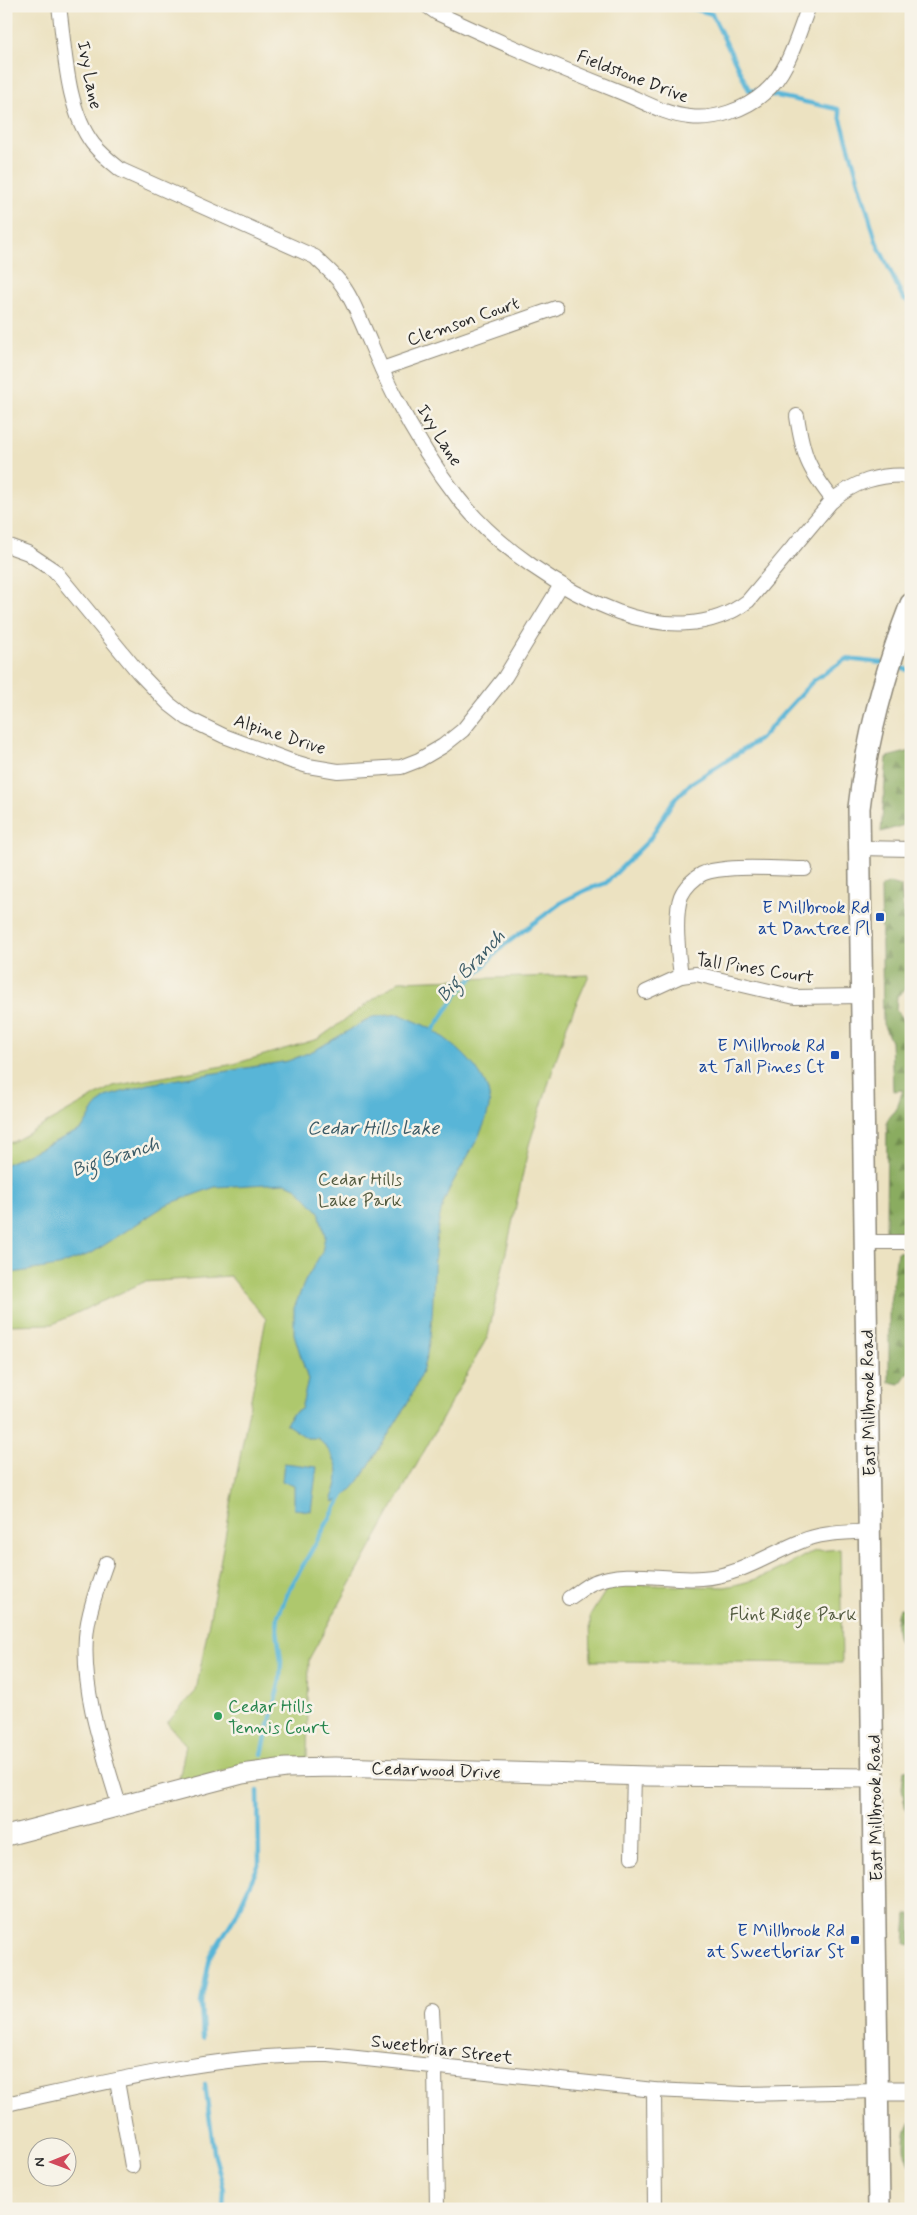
<svg xmlns="http://www.w3.org/2000/svg" width="917" height="2215" font-family="Mynerve,sans-serif">
  <style>
    .forest { fill: url(#forest-firs); stroke: #5a6c46 }
    .park { fill: #aec86d; stroke: #6c7a4c }
    .water { fill: #59b5d7; stroke: #427081 }
    .lines { fill: none; stroke-linecap: round; stroke-linejoin: round }
    .stream { stroke: #59b5d7; stroke-width: 4.5 }
    .street-casing { stroke: #8c8676; stroke-width: 16 }
    .secondary-casing { stroke: #8c8676; stroke-width: 21 }
    .primary-casing { stroke: #8c8676; stroke-width: 24 }
    .street { stroke: #fff; stroke-width: 14 }
    .secondary { stroke: #fff; stroke-width: 19 }
    .primary { stroke: #fff; stroke-width: 21 }
    .transit-dot { fill: #1a4fb4; stroke: #f7f3e8; stroke-width: 2 }
    .leisure-dot { fill: #2e9e5b; stroke: #f7f3e8; stroke-width: 2 }
    .labels { text-anchor: middle; stroke-width: 5; stroke-linejoin: round; paint-order: stroke }
    .street-label { font-size: 18px; fill: #2b2b2b; stroke: #f7f3e8 }
    .transit-label { font-size: 18px; fill: #164399; stroke: #f7f3e8; text-anchor: end }
    .park-label { font-size: 18px; fill: #525a3f; stroke: #f7f3e8 }
    .leisure-label { font-size: 18px; fill: #27864d; stroke: #f7f3e8; text-anchor: start }
    .water-label { font-size: 19px; font-style: italic; fill: #3b5b67; stroke: #f7f3e8 }
  </style>
  <defs>
    <pattern id="forest-firs" width="22" height="20" patternUnits="userSpaceOnUse" patternTransform="scale(1.25)"><rect width="22" height="20" fill="#8aac60"/><path d="M5 1l3.5 6h-7zM16 11l3.5 6h-7z" fill="#718c4f"/></pattern>
  </defs>
  <rect width="100%" height="100%" fill="#f7f3e8"/>
  <filter id="ink" filterUnits="userSpaceOnUse"><feTurbulence type="fractalNoise" baseFrequency=".02" numOctaves="2"/><feDisplacementMap in="SourceGraphic" scale="10" xChannelSelector="R" yChannelSelector="G"/><feConvolveMatrix kernelMatrix="1 2 1 2 8 2 1 2 1" color-interpolation-filters="sRGB"/></filter>
  <filter id="wash" filterUnits="userSpaceOnUse"><feTurbulence type="fractalNoise" baseFrequency=".0096" numOctaves="4" result="noise"/><feDisplacementMap in="SourceGraphic" scale="20" xChannelSelector="R" yChannelSelector="G"/><feGaussianBlur stdDeviation="1.12" result="paint"/><feColorMatrix in="noise" values="0 0 0 0 0 0 0 0 0 0 0 0 0 0 0 0 0 1.4 0 .05"/><feComposite in="paint" operator="in"/></filter>
  <g filter="url(#wash)">
    <rect width="100%" height="100%" fill="#ece2c1"/>
    <g class="forest">
      <path d="M911 751V823L881 832 887 757Z"/>
      <path d="M890 883 901 886 904 919 911 933V985L897 996 896 1010 911 1031V1055L906 1068 911 1087V1231L886 1232 887 1120 896 1110 903 1090 893 1091 891 1042 883 1024 881 887Z"/>
      <path d="M911 1251V1368L900 1384 889 1382V1310L897 1252Z"/>
      <path d="M899 1608 911 1609V1652C893 1645 894 1623 899 1608Z"/>
      <path d="M911 1769V1811H906L902 1788 904 1770Z"/>
      <path d="M907 1914H911V1945L905 1944Z"/>
      <path d="M911 2122V2169C903 2156 903 2134 911 2122Z"/>
    </g>
    <g class="park">
      <path d="M589 975 567 1025 529 1145 488 1336 309 1659 307 1758 247 1763 178 1785 186 1745 167 1723 196 1691 266 1319 230 1276 144 1282 53 1324 6 1325V1143L13 1142 113 1086 234 1064 318 1039 399 981Z"/>
      <path d="M840 1549 842 1663 591 1661 590 1616 610 1584 725 1587C746 1583 769 1576 788 1565 798 1560 805 1554 816 1551 824 1550 832 1550 840 1549Z"/>
    </g>
    <g class="water">
      <path d="M399 1014C410 1019 423 1024 433 1030 454 1044 481 1067 488 1091 499 1122 449 1176 441 1211 430 1258 437 1307 427 1354 418 1392 396 1422 376 1454 365 1471 355 1493 334 1502L332 1498C344 1470 337 1459 318 1438H307L286 1424 291 1415 301 1409 308 1380 294 1334V1308L305 1281 322 1252 325 1236 319 1212 296 1187 285 1183 215 1187 166 1205 92 1253 58 1266 6 1274V1164L82 1129 95 1108 105 1097 149 1084 288 1061 315 1050 372 1017Z"/>
      <path d="M284 1463 317 1467 311 1511 294 1509V1486L282 1481Z"/>
    </g>
    <g class="lines">
      <g class="stream">
        <path d="M685 6 712 14 749 90 760 92"/>
        <path d="M768 94 838 109 876 241 903 298 911 303"/>
        <path d="M896 666 911 671"/>
        <path d="M431 1034 457 994 503 946 562 902 588 889 606 883 649 840 673 801 690 784 760 739 813 681 846 659 883 663"/>
        <path d="M262 1754 280 1680 281 1661 277 1629 278 1616 289 1590 343 1495"/>
        <path d="M203 2038 201 2003 210 1957 236 1915 259 1864 258 1791"/>
        <path d="M205 2084 214 2152 224 2190 223 2209"/>
      </g>
    </g>
  </g>
  <g filter="url(#ink)">
    <g class="lines">
      <defs>
        <g id="street">
          <path d="M59 6C65 49 66 109 93 144 101 154 111 162 121 170L315 257C323 265 332 272 339 281 350 294 357 312 364 328 374 351 383 374 395 397 413 432 435 468 459 499 497 547 562 591 618 612 662 628 710 630 748 601L830 503C852 482 881 473 911 476"/>
          <path d="M427 6 437 13C497 41 557 67 618 91 641 100 665 115 690 117 714 120 745 110 764 93 789 72 797 36 809 6"/>
          <path d="M382 369 556 308"/>
          <path d="M797 416C803 456 808 468 833 500"/>
          <path d="M6 545 28 553 55 571 139 673 169 704 187 718 224 736 291 761 308 766 338 771 401 767 419 760 443 746 463 730 505 677 561 585"/>
          <path d="M859 848 911 849"/>
          <path d="M681 976C678 956 674 914 681 896 685 887 694 878 702 874 724 864 780 869 805 869"/>
          <path d="M646 992 681 976 696 974 795 997 861 996"/>
          <path d="M865 1242H911"/>
          <path d="M106 1563C98 1586 88 1612 86 1637 82 1694 103 1751 119 1805"/>
          <path d="M569 1598C577 1593 584 1587 592 1583 627 1568 665 1581 702 1578 739 1576 769 1554 802 1541 822 1532 849 1533 870 1531"/>
          <path d="M632 1857 634 1775"/>
          <path d="M432 2011 435 2066 437 2209"/>
          <path d="M117 2081 132 2166"/>
          <path d="M654 2090 655 2209"/>
          <path d="M6 2104C111 2081 222 2053 329 2055L654 2090 743 2094 878 2091"/>
        </g>
        <g id="secondary">
          <path d="M6 1836 242 1774 286 1768 335 1767 647 1776 875 1778"/>
          <path d="M878 2091H911"/>
        </g>
        <path id="primary" d="M879 2209 859 808C867 736 885 671 911 604"/>
      </defs>
      <use href="#street" class="street-casing"/>
      <use href="#secondary" class="secondary-casing"/>
      <use href="#primary" class="primary-casing"/>
      <use href="#street" class="street"/>
      <use href="#secondary" class="secondary"/>
      <use href="#primary" class="primary"/>
    </g>
  </g>
  <g class="transit-dot">
    <rect x="875" y="912" width="10" height="10" rx="2.5"/>
    <rect x="830" y="1050" width="10" height="10" rx="2.5"/>
    <rect x="850" y="1935" width="10" height="10" rx="2.5"/>
  </g>
  <circle class="leisure-dot" cx="218" cy="1716" r="5"/>
  <g class="labels">
    <g class="street-label">
      <text transform="translate(90 75) rotate(79)" y="6">Ivy Lane</text>
      <text transform="translate(633 76) rotate(21)" y="6">Fieldstone Drive</text>
      <text transform="translate(463 321) rotate(-19)" y="6">Clemson Court</text>
      <text transform="translate(440 435) rotate(58)" y="6">Ivy Lane</text>
      <text transform="translate(280 734) rotate(18)" y="6">Alpine Drive</text>
      <text transform="translate(755 968) rotate(9)" y="6">Tall Pines Court</text>
      <text transform="translate(868 1403) rotate(-91)" y="6">East Millbrook Road</text>
      <text transform="translate(436 1770) rotate(2)" y="6">Cedarwood Drive</text>
      <text transform="translate(875 1808) rotate(-91)" y="6">East Millbrook Road</text>
      <text transform="translate(442 2049) rotate(7)" y="6">Sweetbriar Street</text>
    </g>
    <g class="transit-label">
      <text x="870" y="913">E Millbrook Rd<tspan x="870" dy="21">at Dantree Pl</tspan></text>
      <text x="825" y="1051">E Millbrook Rd<tspan x="825" dy="21">at Tall Pines Ct</tspan></text>
      <text x="845" y="1936">E Millbrook Rd<tspan x="845" dy="21">at Sweetbriar St</tspan></text>
    </g>
    <g class="park-label">
      <text x="360" y="1185">Cedar Hills<tspan x="360" dy="21">Lake Park</tspan></text>
      <text x="793" y="1620">Flint Ridge Park</text>
    </g>
    <g class="leisure-label">
      <text x="228" y="1712">Cedar Hills<tspan x="228" dy="21">Tennis Court</tspan></text>
    </g>
    <g class="water-label">
      <text transform="translate(470 965) rotate(-47)" y="7">Big Branch</text>
      <text x="373" y="1134">Cedar Hills Lake</text>
      <text transform="translate(115 1156) rotate(-18)" y="7">Big Branch</text>
    </g>
  </g>
  <rect width="917" height="2215" fill="none" stroke="#f7f3e8" stroke-width="25"/>
  <g transform="translate(52 2162) rotate(269)"><circle r="24" fill="#f7f3e8" stroke="#a5a39c"/>
  <path d="M0-4L9 19L0 12L-9 19Z" fill="#d1495b"/>
  <text y="-8" font-size="14" font-weight="bold" text-anchor="middle" fill="#2b2b2b">N</text>
  </g>
</svg>
